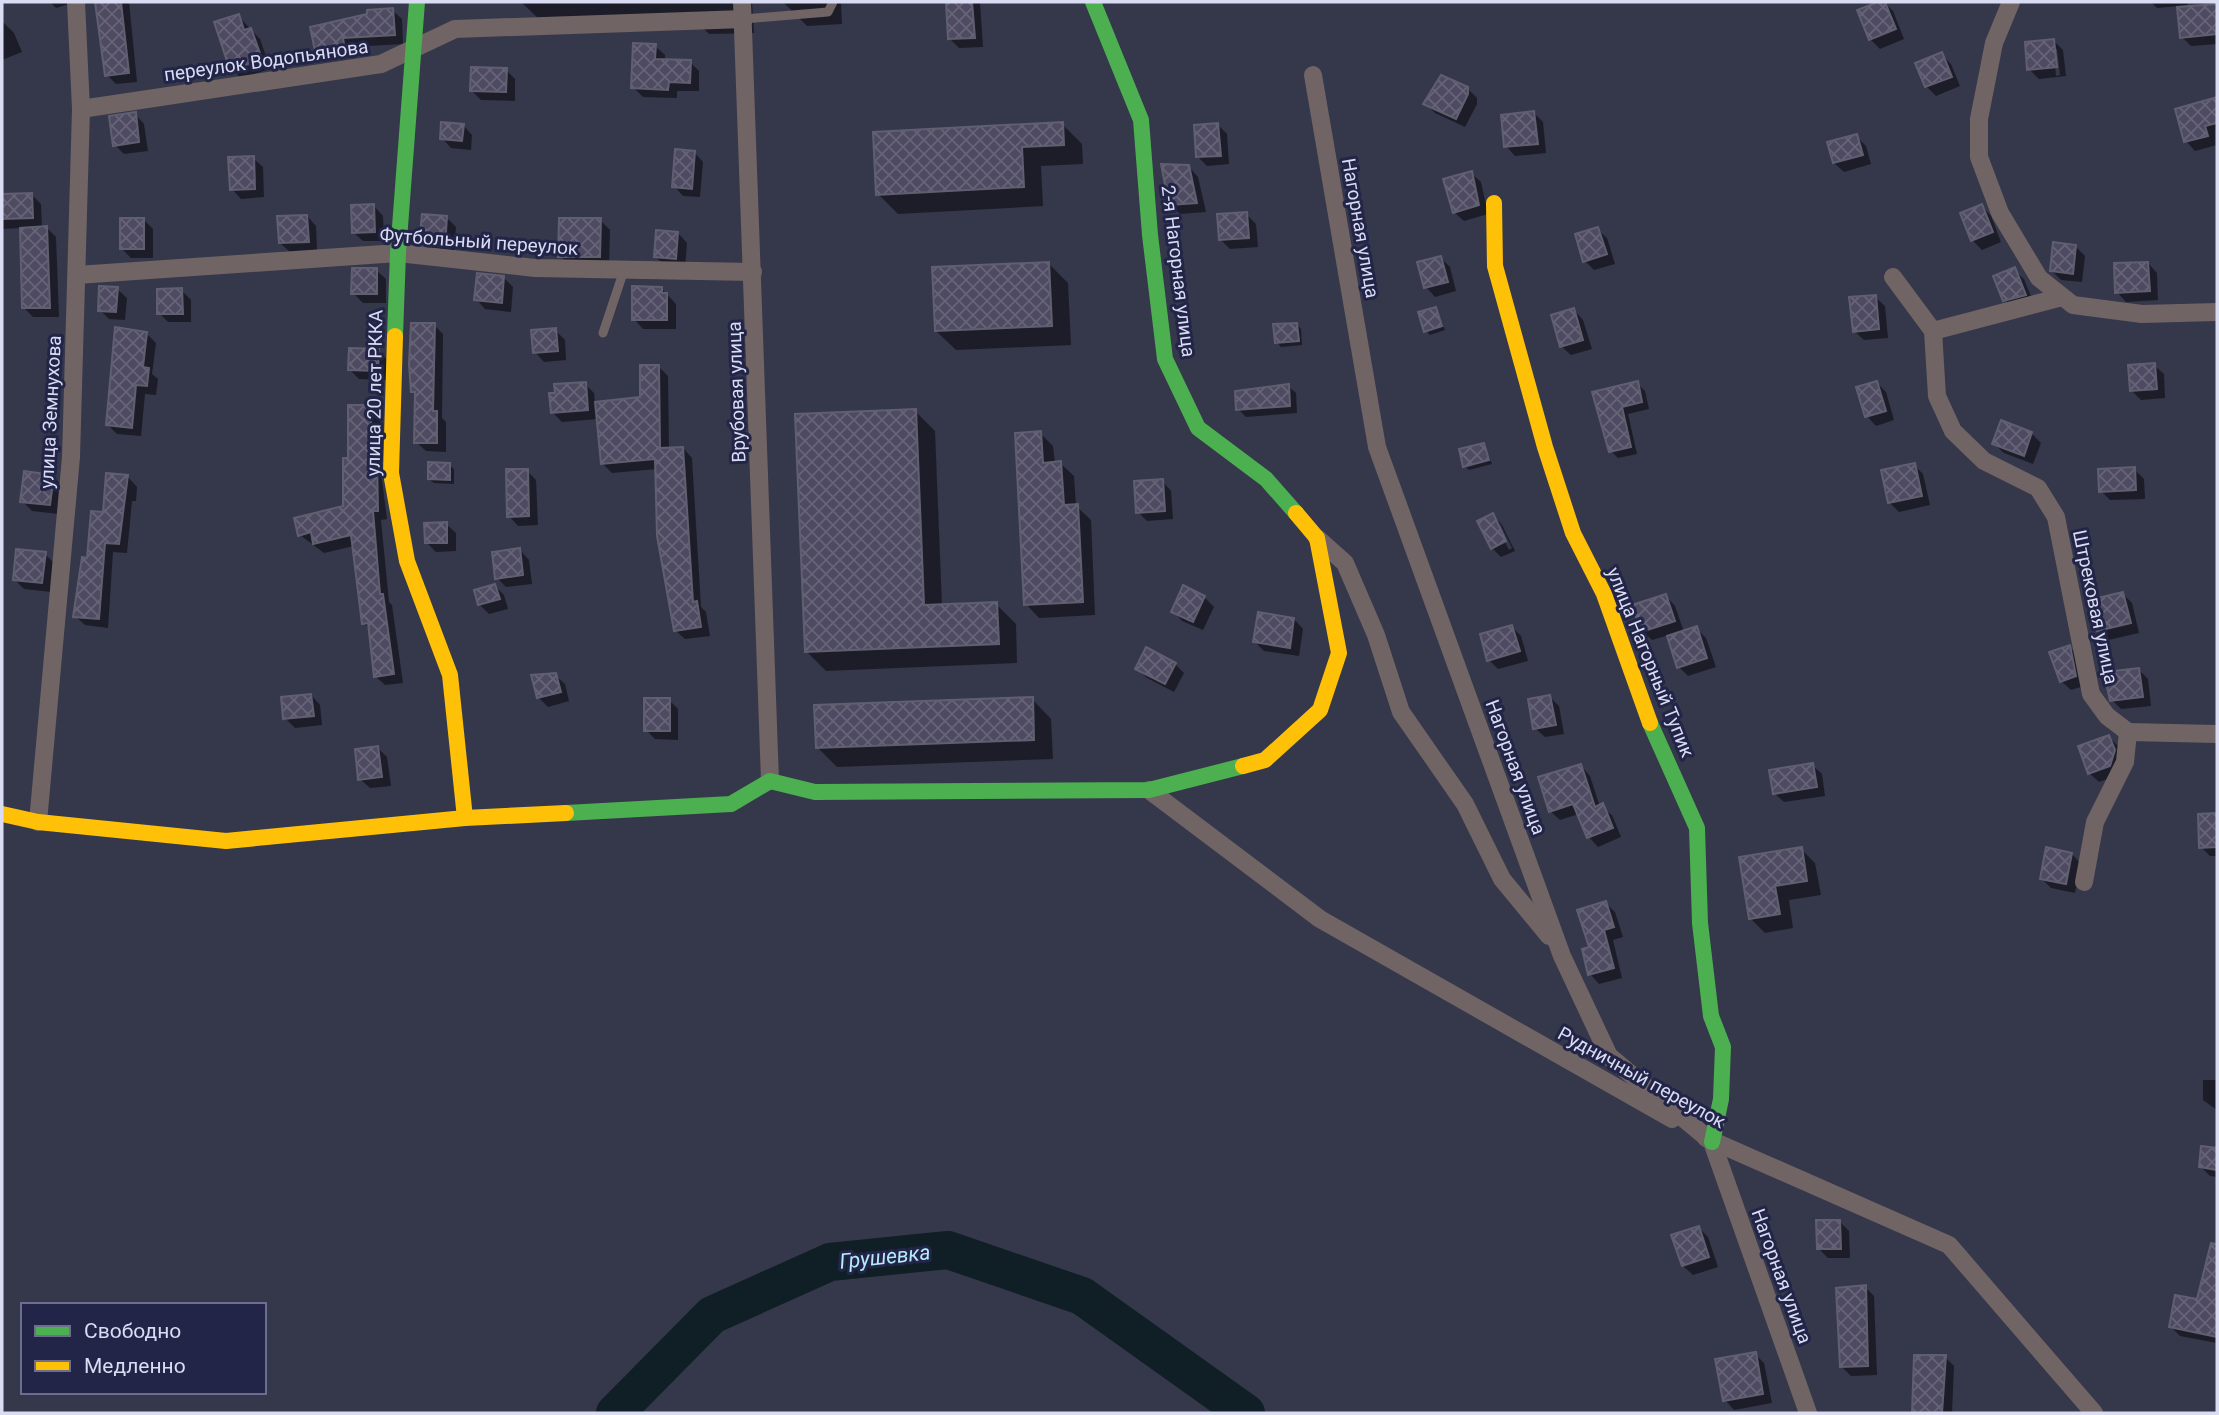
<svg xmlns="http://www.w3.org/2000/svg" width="2219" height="1415" font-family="Roboto,sans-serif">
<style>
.shadow{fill:#0007;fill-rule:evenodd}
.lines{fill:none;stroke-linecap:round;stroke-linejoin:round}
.river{stroke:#101e25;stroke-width:38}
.building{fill:url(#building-cross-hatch);stroke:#605f70;stroke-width:2}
.lane{stroke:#706464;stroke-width:9}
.street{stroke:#706464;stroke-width:18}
.fast{stroke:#4caf50;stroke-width:16}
.slow{stroke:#ffc107;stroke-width:16}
.labels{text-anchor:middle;stroke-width:6;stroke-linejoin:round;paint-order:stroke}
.street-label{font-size:19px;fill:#d9dcf3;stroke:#232548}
.water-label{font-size:21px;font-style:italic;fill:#b5ebfb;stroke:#232548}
</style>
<defs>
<pattern id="building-cross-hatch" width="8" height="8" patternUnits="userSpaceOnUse" patternTransform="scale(1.75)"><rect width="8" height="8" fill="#4e4a61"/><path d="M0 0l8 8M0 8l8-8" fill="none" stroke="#676478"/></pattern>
</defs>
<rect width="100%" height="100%" fill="#35374b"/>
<g class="shadow">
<path d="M50,2H76L56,8Z"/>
<path d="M98,2H129L137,82L116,84L107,75Z"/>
<path d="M521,2H752L754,33L709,34L690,15L539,19Z"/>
<path d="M783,2H841L842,24L807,26Z"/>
<path d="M947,2H980L983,47L959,48L950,39Z"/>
<path d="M1884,2L1893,11L1904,39L1880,49L1870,39L1859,11Z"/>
<path d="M2151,2H2187L2188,8L2217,5V44L2191,46L2182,37L2179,6L2157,8Z"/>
<path d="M392,10L402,19L403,44L351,47L352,53L326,59L317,50Z"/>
<path d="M238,16L260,39L266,56L235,66V70L267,60L270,69L241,78L231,69Z"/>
<path d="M4,23L14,33L22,52L2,60V24Z"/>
<path d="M2054,41L2063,50L2066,76L2039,79L2029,69ZM2054,49H2057L2060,75L2056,76Z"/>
<path d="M655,46L665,55V61L690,62L699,71V91H677V98L643,97L633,87Z"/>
<path d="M1942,55L1951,64L1960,86L1936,96L1926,86Z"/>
<path d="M506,70L515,79V101L481,100L472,91Z"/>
<path d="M1467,88L1477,98V104L1465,127L1435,113L1425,103Z"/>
<path d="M2217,99V145L2195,151L2186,141L2177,110Z"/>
<path d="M1534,113L1543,122L1546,153L1515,156L1506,146Z"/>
<path d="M135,114L144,124L148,151L124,154L115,145Z"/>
<path d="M1062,124L1082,144L1083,164L1041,166L1043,206L898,214L878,194Z"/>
<path d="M463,125L472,135L471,150L451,148L442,138Z"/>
<path d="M1218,125L1227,134L1229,164L1207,166L1198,157Z"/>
<path d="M1856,136L1866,146L1871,164L1844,172L1834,163Z"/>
<path d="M694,152L703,162L700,197L683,196L674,186Z"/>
<path d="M253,158L263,167L264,197L241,199L232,189Z"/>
<path d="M1189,167L1198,177L1206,212L1180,214L1170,204Z"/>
<path d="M1471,173L1481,182L1488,214L1464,221L1454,212Z"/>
<path d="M31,194L41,204L42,228H47L56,237L59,317H33L23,307L21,228L2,229V196Z"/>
<path d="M374,206L383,216L384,241H363L353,232Z"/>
<path d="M1982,206L1991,216L2001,242L1982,250L1972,240Z"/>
<path d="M1246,214L1256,224L1258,247L1230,249L1221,240Z"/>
<path d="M307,216L316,226L317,251L290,252L280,243Z"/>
<path d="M447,218L456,227L454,255L431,253L421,243Z"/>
<path d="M144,220L153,229V258H131L122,249Z"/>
<path d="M600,220L610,230L609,266L570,265L560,256Z"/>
<path d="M1597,229L1607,238L1615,264L1594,270L1585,261Z"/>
<path d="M678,233L687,243L685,268L665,266L656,257Z"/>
<path d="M2076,247L2085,256L2082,282L2061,280L2052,271Z"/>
<path d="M1441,258L1450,267L1456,291L1435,297L1426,287Z"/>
<path d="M2148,263L2157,273L2158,300L2126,302L2117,292Z"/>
<path d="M1049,264L1068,283L1071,345L956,350L936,331Z"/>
<path d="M376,270L386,279V303H363L353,293Z"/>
<path d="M2014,270L2024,279L2034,304L2014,309L2005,300Z"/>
<path d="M504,278L513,287L511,312L485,309L476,299Z"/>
<path d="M661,288L676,304V329H643L634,319Z"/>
<path d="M117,289L127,298L125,320L109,319L100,310Z"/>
<path d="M181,290L191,300V322H168L159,313Z"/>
<path d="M1875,297L1885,306L1888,338L1864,340L1854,331Z"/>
<path d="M1435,309L1445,330L1430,335L1426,331Z"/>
<path d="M1574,310L1583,320L1592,349L1571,355L1561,346Z"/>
<path d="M1297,324L1301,329L1302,345L1281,347L1277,342Z"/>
<path d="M434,325L443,334L442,418L446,422V452L426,451L416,442L417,395L413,391Z"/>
<path d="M555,330L565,340L566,360L544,362L535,352Z"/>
<path d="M146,333L156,343L152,374L158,379L156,395L145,394L141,436L117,434L108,425Z"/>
<path d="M378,351L388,360L387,380L359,379L350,370Z"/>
<path d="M2154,365L2164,374L2165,398L2141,400L2131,390Z"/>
<path d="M658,366L668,376L669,449L683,448L692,458L701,607L706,612L710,636L685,639L675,630L669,588L665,584L659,536L657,469L612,473L603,464L598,419L562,422L552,412L585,384L594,393L595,403L642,398Z"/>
<path d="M1637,383L1645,391L1649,409L1628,414L1637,454L1618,458L1611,451L1595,393Z"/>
<path d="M1877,383L1886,392L1894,420L1876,426L1867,416Z"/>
<path d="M1288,386L1296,393L1297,413L1246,417L1238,409Z"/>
<path d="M370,407L380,416V464L387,519L381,520L389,602L392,605L403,683L385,685L375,676L370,629L364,623L354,546L324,553L300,535L345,508L350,460Z"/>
<path d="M915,411L935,431L942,606L996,604L1016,624L1017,663L826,671L806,651Z"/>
<path d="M1040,433L1053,446L1055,463H1060L1074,476L1076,506L1091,520L1095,615L1039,618L1026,604Z"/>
<path d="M2031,433L2041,443L2033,464L2004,453L1994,444Z"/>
<path d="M1484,445L1492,464L1469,470L1465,466Z"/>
<path d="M449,465L454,469V484L434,483L429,479Z"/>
<path d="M1914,465L1923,474L1930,505L1899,512L1889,502Z"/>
<path d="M2134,469L2144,479L2145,499L2110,500L2101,491Z"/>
<path d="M527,471L536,480L538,525L518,526L509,516Z"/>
<path d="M53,476L62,486L59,514L32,511L22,501Z"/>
<path d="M128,477L137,487L136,501H132L127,553L113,552L108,628L85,625L75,616L88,560L104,514Z"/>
<path d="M1162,481L1171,491L1173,519L1147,521L1138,512Z"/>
<path d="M1493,515L1502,525L1515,551L1501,557L1492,548ZM1496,524H1500L1512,548L1509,550Z"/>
<path d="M446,524L456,533V551L436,552L427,543Z"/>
<path d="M520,550L529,560L532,584L506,587L497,578Z"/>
<path d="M45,554L54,563L51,592L24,589L14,579Z"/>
<path d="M495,586L504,595L508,609L489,614L480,605Z"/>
<path d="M1184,588L1204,597L1214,607L1203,630L1182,621L1173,611Z"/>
<path d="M2123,594L2132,603L2139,633L2108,640L2098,630Z"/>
<path d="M1666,596L1675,606L1684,632L1696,628L1706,638L1716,667L1688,676L1679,667L1669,635L1652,640L1642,631Z"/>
<path d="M1294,619L1303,629L1299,656L1264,651L1255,642Z"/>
<path d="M1512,627L1521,636L1528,661L1498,669L1489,660Z"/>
<path d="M2069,647L2079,656L2084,686L2071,690L2061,681Z"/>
<path d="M1175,664L1184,673L1174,692L1147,678L1137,669Z"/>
<path d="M2139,670L2148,679L2151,706L2121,709L2112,700Z"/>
<path d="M555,675L565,684L569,701L548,707L539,698Z"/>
<path d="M311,695L320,705L322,725L295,728L285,718Z"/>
<path d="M1550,697L1559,706L1564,734L1545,737L1535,728Z"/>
<path d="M1032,699L1051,719L1053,759L837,767L818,748Z"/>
<path d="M669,700L678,709V740L655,739L646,730Z"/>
<path d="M2109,737L2118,746L2119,775L2099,782L2089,773Z"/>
<path d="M378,748L387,757L391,786L370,788L360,779Z"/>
<path d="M1812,765L1822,774L1825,796L1784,802L1774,793Z"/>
<path d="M1581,766L1590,776L1600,807L1612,815L1621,837L1598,847L1589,837L1579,814L1560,820L1550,811Z"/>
<path d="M2217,815V856H2210L2201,847L2199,816Z"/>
<path d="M1801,849L1815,863L1821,895L1789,900L1793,928L1765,933L1750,918Z"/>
<path d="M2072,854L2081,864L2075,893L2051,888L2042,879Z"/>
<path d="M1605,903L1615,912L1623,937L1613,940L1622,978L1599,984L1590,974Z"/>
<path d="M2203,1080H2217V1110L2203,1100Z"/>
<path d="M2203,1148L2217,1149V1177L2210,1176L2200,1166Z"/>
<path d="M1839,1221L1849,1231L1850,1258H1828L1818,1248Z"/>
<path d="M1699,1228L1708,1237L1718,1267L1693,1275L1683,1266Z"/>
<path d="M2210,1254L2217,1256V1343L2180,1336L2171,1327L2198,1301Z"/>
<path d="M1865,1287L1874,1296L1877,1375L1851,1376L1841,1366Z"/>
<path d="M1755,1354L1764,1363L1772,1403L1734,1410L1725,1400Z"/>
<path d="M1915,1356L1945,1357L1954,1366L1952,1413H1914Z"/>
</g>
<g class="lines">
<path class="river" d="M615,1413L712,1315L830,1262L948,1250L1082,1296L1246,1413"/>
</g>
<g class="building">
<path d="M95,2H121L129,73L105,76Z"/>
<path d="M946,2H972L975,38L948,39Z"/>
<path d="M1878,2H1885L1896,29L1869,40L1857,10Z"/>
<path d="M2217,4V34L2180,38L2177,7Z"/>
<path d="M393,8L395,35L343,38L344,44L315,51L310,27L367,14V10Z"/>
<path d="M239,14L244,30L251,28L262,59L230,70L214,22Z"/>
<path d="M2054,39L2057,67L2027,70L2025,42Z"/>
<path d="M633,43L656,44L655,59L691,60L690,83L669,82L668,90L631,88Z"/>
<path d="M1942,52L1952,77L1925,87L1915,63Z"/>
<path d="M471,67L507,68L506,92L470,91Z"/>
<path d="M1441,75L1468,87V94L1456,119L1423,104Z"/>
<path d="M2217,97V123L2205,126L2208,136L2184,142L2175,109Z"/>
<path d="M1534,111L1538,144L1504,147L1501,115Z"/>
<path d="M136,112L139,142L113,146L109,116Z"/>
<path d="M441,122L464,124L462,141L440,139Z"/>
<path d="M1063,122L1064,145L1022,147L1024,187L876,195L873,132Z"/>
<path d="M1218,123L1221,156L1196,157L1194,125Z"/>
<path d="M1857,134L1863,155L1833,163L1827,142Z"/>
<path d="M675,149L695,151L692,189L672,187Z"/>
<path d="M254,156L255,189L230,190L228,157Z"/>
<path d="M1161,164L1189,165L1197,203L1169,205Z"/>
<path d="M1472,171L1479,205L1453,213L1443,179Z"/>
<path d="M32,193L33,218L2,219V194Z"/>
<path d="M374,204L375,232L352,233L351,205Z"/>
<path d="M1982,204L1993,232L1971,241L1960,213Z"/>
<path d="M1247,212L1249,238L1219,240L1217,214Z"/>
<path d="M422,214L447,216L445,247L419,244Z"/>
<path d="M307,215L309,242L279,243L277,216Z"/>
<rect x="120" y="218" width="24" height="31"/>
<path d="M559,218H601L600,257H558Z"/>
<path d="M47,226L50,308H22L20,228Z"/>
<path d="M1598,227L1607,254L1583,262L1575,234Z"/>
<path d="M656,230L678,232L676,259L654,257Z"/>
<path d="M2053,242L2076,245L2073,274L2050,271Z"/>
<path d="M1441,256L1448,282L1424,288L1417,262Z"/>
<path d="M1049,262L1052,326L935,331L932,267Z"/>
<path d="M2148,262L2150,291L2115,293L2114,263Z"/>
<path d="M2015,267L2026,295L2003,301L1993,276Z"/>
<path d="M352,268H377V294H351Z"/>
<path d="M477,273L504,276L502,303L474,300Z"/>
<path d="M99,286L118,287L116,312L98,311Z"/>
<path d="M632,286L662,287V293H667V320H632Z"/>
<path d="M182,288L183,314H157V289Z"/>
<path d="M1876,295L1879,329L1853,332L1849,297Z"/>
<path d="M1436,307L1442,326L1424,332L1418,312Z"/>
<path d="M1574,308L1583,340L1560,347L1551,315Z"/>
<path d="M411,323H435L433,411H437V443H414L415,392H411L409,364Z"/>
<path d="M1297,323L1299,341L1275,343L1273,324Z"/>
<path d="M115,327L147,332L143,367L149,368L147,386L136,385L132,428L106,425Z"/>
<path d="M556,328L558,351L533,353L531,330Z"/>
<path d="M349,348L379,349L378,371L348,370Z"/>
<path d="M2155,363L2157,389L2130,391L2128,365Z"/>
<path d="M640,365H659L660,448L683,447L693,602L697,601L701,627L674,631L657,536L655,459L601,464L595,402L640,397Z"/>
<path d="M1638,381L1642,402L1622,407L1631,447L1609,452L1592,392Z"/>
<path d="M1877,381L1886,411L1865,417L1856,387Z"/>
<path d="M586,382L588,410L551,413L549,393H555L554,384Z"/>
<path d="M1289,384L1290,406L1236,410L1235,391Z"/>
<path d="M348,405H371V458H377L378,511H373L380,594H383L394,674L374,677L368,623L362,624L351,535L313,544L311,532L298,536L294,518L343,506V458H348Z"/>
<path d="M916,409L924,605L997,602L999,644L805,652L795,414Z"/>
<path d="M2001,420L2032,432L2024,456L1992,444Z"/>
<path d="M1041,431L1043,463L1061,461L1064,505L1078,504L1083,602L1024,605L1015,433Z"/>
<path d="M1484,443L1489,460L1463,467L1459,449Z"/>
<path d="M428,462L450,463V480L428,479Z"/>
<path d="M1915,463L1922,496L1888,503L1881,470Z"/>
<path d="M2135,467L2136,490L2099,492L2098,469Z"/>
<path d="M506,469H528L529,516L507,517Z"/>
<path d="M24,471L54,475L50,505L20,502Z"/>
<path d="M106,473L128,475L119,544L105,543L99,619L73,617L82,557L87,558L91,511L103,512Z"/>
<path d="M1163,479L1165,511L1136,513L1134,481Z"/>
<path d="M1493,513L1506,541L1491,549L1477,521Z"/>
<path d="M447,522V543H425L424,523Z"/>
<path d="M520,548L523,575L495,579L492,552Z"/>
<path d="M16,549L46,552L42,583L13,580Z"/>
<path d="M495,584L500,599L478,605L474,590Z"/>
<path d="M1183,585L1205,596L1193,622L1171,612Z"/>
<path d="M2123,592L2131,623L2097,631L2089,600Z"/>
<path d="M1666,594L1675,621L1641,632L1632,605Z"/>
<path d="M1258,612L1294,618L1290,648L1253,642Z"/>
<path d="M1512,625L1520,651L1487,661L1480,634Z"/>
<path d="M1697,626L1707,658L1677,668L1667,636Z"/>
<path d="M2070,645L2076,676L2060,682L2049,652Z"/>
<path d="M1146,647L1176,663L1165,684L1135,669Z"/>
<path d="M2139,668L2143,697L2110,701L2104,672Z"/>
<path d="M556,673L561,692L537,698L531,675Z"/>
<path d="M311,694L314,716L283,719L281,697Z"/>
<path d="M1550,695L1556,725L1533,729L1528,699Z"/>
<path d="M1033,697L1034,740L816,748L814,705Z"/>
<rect x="644" y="698" width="26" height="33"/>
<path d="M2109,735L2115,750L2110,766L2088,774L2078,746Z"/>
<path d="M378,746L382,777L358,780L355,749Z"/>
<path d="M1813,763L1817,787L1773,794L1769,770Z"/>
<path d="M1581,764L1595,807L1603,803L1613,828L1587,838L1573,804L1549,812L1538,777Z"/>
<path d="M2217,813V847L2199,848L2198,814Z"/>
<path d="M1802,847L1807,881L1775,886L1780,914L1749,919L1739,857Z"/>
<path d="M2046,847L2072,853L2066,884L2040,879Z"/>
<path d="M1606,901L1614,927L1604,930L1614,968L1588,975L1582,949L1589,947L1577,910Z"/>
<path d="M2201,1146L2217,1148V1170L2199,1167Z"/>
<path d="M1816,1220H1840L1841,1249H1817Z"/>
<path d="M1699,1226L1709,1257L1682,1266L1671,1235Z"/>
<path d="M2211,1243L2217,1244V1337L2169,1327L2175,1295L2197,1299Z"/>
<path d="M1866,1285L1868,1366L1840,1367L1836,1288Z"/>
<path d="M1756,1352L1763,1394L1723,1401L1715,1359Z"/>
<path d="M1914,1355H1946L1942,1413H1912Z"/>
</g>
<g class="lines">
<g class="lane">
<path d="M744,19L828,12L833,2"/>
<path d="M603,333L624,270"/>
</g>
<g class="street">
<path d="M742,2L770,781"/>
<path d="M2011,2L1994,43L1979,119V157L2000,213L2039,278L2073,305L2142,314L2217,312"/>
<path d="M1313,75L1377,447L1562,956L1609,1056L1712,1142L1808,1413"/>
<path d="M81,109L381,64L455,29L744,19"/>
<path d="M77,275L398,253L535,268L753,272"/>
<path d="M1893,277L1933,331L1937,396L1953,431L1984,461L2038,488L2056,517L2091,694L2107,716L2128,732L2125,762L2095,822L2084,882"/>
<path d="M1933,331L2062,297"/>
<path d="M1317,538L1345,563L1376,635L1401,712L1465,804L1502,879L1549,936"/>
<path d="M2128,732L2217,734"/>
<path d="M1149,790L1320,919L1672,1119"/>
<path d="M38,822L71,457L81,109L76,2"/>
<path d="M1706,1138L1949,1245L2094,1413"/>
</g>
<g class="fast">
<path d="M1093,2L1141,120L1150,235L1165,359L1198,428L1266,479L1296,513"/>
<path d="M395,336L398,253L417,2"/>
<path d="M1650,723L1697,828L1700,923L1711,1016L1723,1047L1721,1099L1712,1142"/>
<path d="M566,813L731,804L770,781L815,792L1149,790L1243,766"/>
</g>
<g class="slow">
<path d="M1494,203L1495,266L1545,447L1573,533L1604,594L1650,723"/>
<path d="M395,336L391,473L407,561L450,675L465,818"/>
<path d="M1243,766L1265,760L1320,710L1339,653L1317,538L1296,513"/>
<path d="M2,814L38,822L226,841L465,818L566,813"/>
</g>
</g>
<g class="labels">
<g class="street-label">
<text transform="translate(266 60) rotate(-8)" y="7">переулок Водопьянова</text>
<text transform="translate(1361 228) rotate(80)" y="7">Нагорная улица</text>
<text transform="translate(479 241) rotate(4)" y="7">Футбольный переулок</text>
<text transform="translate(1179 271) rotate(83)" y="7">2-я Нагорная улица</text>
<text transform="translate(736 392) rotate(-92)" y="7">Врубовая улица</text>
<text transform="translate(374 393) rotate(-89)" y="7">улица 20 лет РККА</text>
<text transform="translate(50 412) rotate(-87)" y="7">улица Земнухова</text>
<text transform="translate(2096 607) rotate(78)" y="7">Штрековая улица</text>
<text transform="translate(1651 662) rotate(68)" y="7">улица Нагорный Тупик</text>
<text transform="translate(1516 767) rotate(70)" y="7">Нагорная улица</text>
<text transform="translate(1642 1077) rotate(29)" y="7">Рудничный переулок</text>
<text transform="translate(1782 1276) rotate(70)" y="7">Нагорная улица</text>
</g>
<g class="water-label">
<text transform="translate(885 1257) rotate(-6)" y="7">Грушевка</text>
</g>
</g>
<rect width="2219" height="1415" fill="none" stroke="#d9dcf3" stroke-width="7"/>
<rect x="21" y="1303" width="245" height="91" fill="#232548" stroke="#6c6e8c" stroke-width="2"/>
<rect x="35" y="1326" width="35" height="10" fill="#4caf50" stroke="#6c6e8c" stroke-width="2"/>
<text x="84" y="1338" font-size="21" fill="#d9dcf3">Свободно</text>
<rect x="35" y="1361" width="35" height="10" fill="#ffc107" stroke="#6c6e8c" stroke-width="2"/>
<text x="84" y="1373" font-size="21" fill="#d9dcf3">Медленно</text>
</svg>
